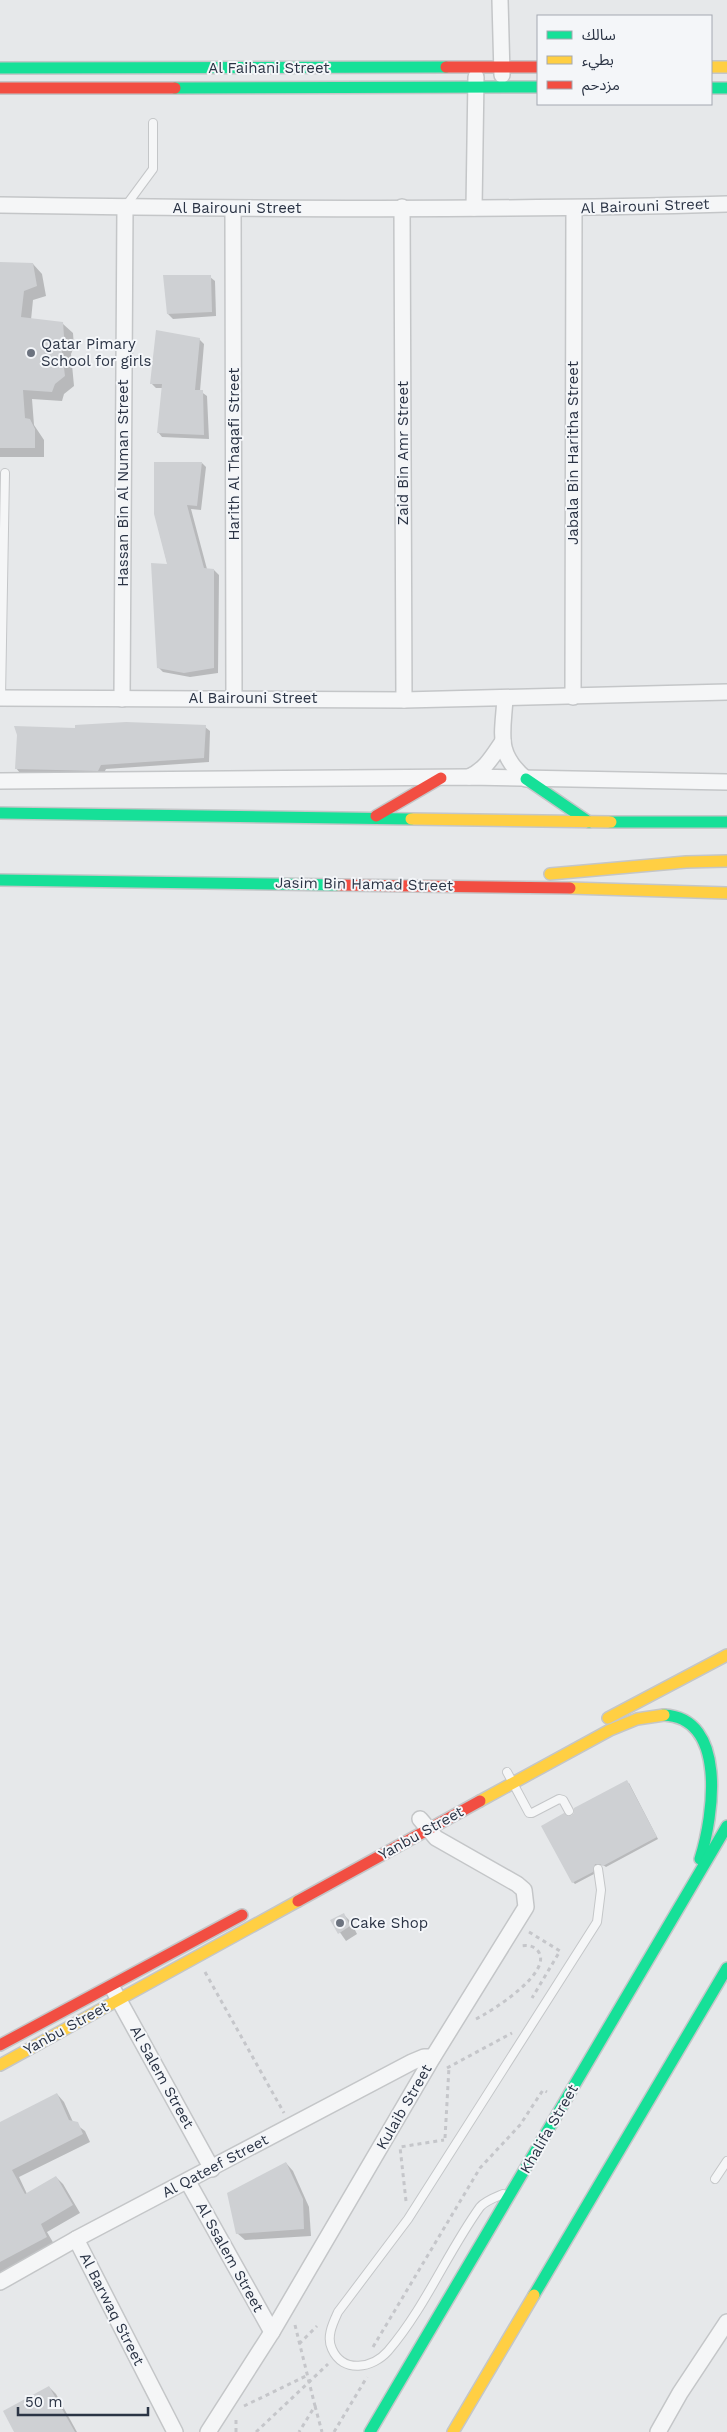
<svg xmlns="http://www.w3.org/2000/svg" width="727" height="2432" font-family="'Work Sans','Noto Sans Arabic',sans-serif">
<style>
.shadow{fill:#0003}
.building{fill:#ced0d3}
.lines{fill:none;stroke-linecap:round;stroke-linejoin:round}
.lane-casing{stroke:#c4c6c8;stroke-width:10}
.street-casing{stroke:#c4c6c8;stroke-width:18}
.fast-casing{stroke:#c4c6c8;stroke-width:14}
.slow-casing{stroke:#c4c6c8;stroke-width:14}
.jam-casing{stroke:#c4c6c8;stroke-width:14}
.path{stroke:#c5c6ca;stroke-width:3;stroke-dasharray:4 4;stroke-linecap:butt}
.lane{stroke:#f5f6f7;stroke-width:8}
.street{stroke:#f5f6f7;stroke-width:15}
.fast{stroke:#16e098;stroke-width:11}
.slow{stroke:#ffcf43;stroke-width:11}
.jam{stroke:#f24e42;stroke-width:11}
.poi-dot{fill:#6c737f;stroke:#f4f6f9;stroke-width:2}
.labels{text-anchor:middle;stroke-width:4;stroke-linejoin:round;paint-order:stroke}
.street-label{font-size:15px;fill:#2b3445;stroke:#f4f6f9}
.poi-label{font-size:15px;fill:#2b3445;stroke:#f4f6f9;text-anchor:start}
</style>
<rect width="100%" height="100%" fill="#e6e8ea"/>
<g class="shadow">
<path d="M0,263L33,264L42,274L46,296L33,300L31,320L63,324L73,333L74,347L71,354L74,386L64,394L62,401L32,399L34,425L44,440V457H0Z"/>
<path d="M210,277L215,281L216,316L173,319L168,314Z"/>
<path d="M199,339L204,344L200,391L207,396L209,439L162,437L158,432L163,388H156L151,383Z"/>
<path d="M202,463L206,467L201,510L191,509L207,569L214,570L219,575L218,673L190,677L163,672L158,667L168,566L155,514Z"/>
<path d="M205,727L210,731L209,762L106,769L103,775L20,773L16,768L76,729Z"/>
<path d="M629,1783L658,1839L606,1867L603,1865L597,1866L594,1874L575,1884L573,1882L572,1818Z"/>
<path d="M344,1915L351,1922L357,1934L346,1941L332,1921Z"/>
<path d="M57,2094L64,2102L73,2122L85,2131L90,2142L19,2177L27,2194L56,2177L63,2184L80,2213L47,2232L54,2244L0,2273V2123Z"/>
<path d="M286,2163L293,2171L309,2207L311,2236L245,2240L237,2233Z"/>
<path d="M49,2387L56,2394L77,2432H16Z"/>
</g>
<g class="building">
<path d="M0,262L33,263L37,286L24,291L21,317L63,322L64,336L61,344L65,376L55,384L52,392L23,390L25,418L30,419L35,429V448H0Z"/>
<path d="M163,275H211L212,312L167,314Z"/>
<path d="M156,330L200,338L195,390H203L204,435L157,433L162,384H150Z"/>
<path d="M154,462H202L197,506L187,505L204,568L214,569V668L184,673L157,668L151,563L167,564L154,514Z"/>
<path d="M126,722L206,725L204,758L101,765L98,771L15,769L17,735L14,726L75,728V725Z"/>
<path d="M627,1780L657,1837L603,1866L600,1864H595L593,1872L572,1883L541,1826L564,1813L571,1816L574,1813V1808Z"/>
<path d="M344,1913L350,1926L338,1934L330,1920Z"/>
<path d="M57,2093L69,2120L78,2122L83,2134L12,2170L25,2194L56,2176L73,2205L41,2224L47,2237L0,2262V2122Z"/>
<path d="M286,2162L303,2199L304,2229L236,2234L227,2193Z"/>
<path d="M49,2386L75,2432H14L3,2411Z"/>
</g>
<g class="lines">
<g class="lane-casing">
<g id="lane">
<path d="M125,207L153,169V123"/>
<path d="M1,698L5,473"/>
<path d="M507,1772L529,1813H532L559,1799L563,1800L569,1811"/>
<path d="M715,2179L727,2161"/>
<path d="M503,2194C496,2197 485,2201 480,2207C447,2253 425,2308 388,2351C373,2368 343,2374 332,2349C326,2337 333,2323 338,2312L408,2219L597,1922L601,1890L598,1869"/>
</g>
</g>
<g class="street-casing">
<g id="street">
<path d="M500,0L502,75"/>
<path d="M0,205C242,209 485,211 727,204"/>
<path d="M402,207L404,700"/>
<path d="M474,208L476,77"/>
<path d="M233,210L234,698"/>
<path d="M573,697L574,209"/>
<path d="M0,698L404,700L727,692"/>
<path d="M505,698C503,734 495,753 526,779"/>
<path d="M122,699L125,207"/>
<path d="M469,777C486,769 492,757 503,741"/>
<path d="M0,781L468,777L727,782"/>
<path d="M114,1991L212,2169"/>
<path d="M188,2182L272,2332"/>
<path d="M76,2239L175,2432"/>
<path d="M0,2282L76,2239L412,2062L424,2057H433"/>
<path d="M208,2432L272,2332L433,2057L526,1907L524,1890L517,1884L436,1838L420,1819"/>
<path d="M658,2432L680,2393L727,2322"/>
</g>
</g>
<g class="fast-casing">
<g id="fast">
<path d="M0,68L446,67"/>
<path d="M175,88L538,87"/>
<path d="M711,88H727"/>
<path d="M526,779L589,822"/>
<path d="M0,813L411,819"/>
<path d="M611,822H727"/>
<path d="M0,880L338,885"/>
<path d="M664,1715C727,1718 714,1814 700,1859"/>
<path d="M534,2295L727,1968"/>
<path d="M370,2432L727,1826"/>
</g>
</g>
<g class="slow-casing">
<g id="slow">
<path d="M711,67H727"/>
<path d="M411,819L611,822"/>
<path d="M550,874L686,862L727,861"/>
<path d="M570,888L727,893"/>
<path d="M608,1718L727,1655"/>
<path d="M480,1801L610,1730L637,1719L664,1715"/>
<path d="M0,2065L298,1901"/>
<path d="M453,2432L534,2295"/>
</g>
</g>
<g class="jam-casing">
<g id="jam">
<path d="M446,67H538"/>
<path d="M0,88H175"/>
<path d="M376,816L441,778"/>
<path d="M338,885L570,888"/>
<path d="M298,1901L480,1801"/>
<path d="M0,2045L242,1915"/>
</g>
</g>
<g class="path">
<path d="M529,1932L560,1951L532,1998"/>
<path d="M205,1972L284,2113"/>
<path d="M476,2019C492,2011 554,1972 538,1951C533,1945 526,1945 520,1946"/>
<path d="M447,2068L512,2033"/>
<path d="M445,2138L449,2067"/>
<path d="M406,2201L400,2147L444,2140"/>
<path d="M295,2325L315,2406L299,2432"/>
<path d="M299,2344L317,2326"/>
<path d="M373,2347L480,2168L520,2125L543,2090L547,2092"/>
<path d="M244,2406L308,2375"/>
<path d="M315,2406L322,2432"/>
<path d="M236,2432V2418"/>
<path d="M256,2432L328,2364"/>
<path d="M334,2432L367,2377"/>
</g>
<use href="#lane" class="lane"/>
<use href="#street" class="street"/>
<use href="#fast" class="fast"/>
<use href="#slow" class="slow"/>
<use href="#jam" class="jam"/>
</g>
<g class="poi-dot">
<circle cx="31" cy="353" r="5"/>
<circle cx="340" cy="1923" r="5"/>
</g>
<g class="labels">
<g class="street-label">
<text x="269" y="73">Al Faihani Street</text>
<text transform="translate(645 206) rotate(-2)" y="5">Al Bairouni Street</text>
<text x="237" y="213">Al Bairouni Street</text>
<text transform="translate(403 453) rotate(-90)" y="5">Zaid Bin Amr Street</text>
<text transform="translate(573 453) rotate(-90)" y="5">Jabala Bin Haritha Street</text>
<text transform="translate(234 454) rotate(-90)" y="5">Harith Al Thaqafi Street</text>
<text transform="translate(123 483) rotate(-90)" y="5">Hassan Bin Al Numan Street</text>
<text x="253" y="703">Al Bairouni Street</text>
<text transform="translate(364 884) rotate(1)" y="5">Jasim Bin Hamad Street</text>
<text transform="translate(421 1833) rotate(-29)" y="5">Yanbu Street</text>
<text transform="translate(66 2028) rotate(-29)" y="5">Yanbu Street</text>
<text transform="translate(162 2077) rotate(61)" y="5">Al Salem Street</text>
<text transform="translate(404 2107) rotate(-60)" y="5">Kulaib Street</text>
<text transform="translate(549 2129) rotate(-60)" y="5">Khalifa Street</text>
<text transform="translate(215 2166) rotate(-28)" y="5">Al Qateef Street</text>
<text transform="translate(230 2257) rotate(61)" y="5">Al Ssalem Street</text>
<text transform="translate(112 2309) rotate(63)" y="5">Al Barwaq Street</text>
</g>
<g class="poi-label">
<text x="41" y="349">Qatar Pimary<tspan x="41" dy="17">School for girls</tspan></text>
<text x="350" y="1928">Cake Shop</text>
</g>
</g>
<rect x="537" y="15" width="175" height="90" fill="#f4f6f9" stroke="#a4a8b1"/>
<rect x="547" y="31" width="25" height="8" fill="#16e098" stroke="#a4a8b1"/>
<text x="582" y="40" font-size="15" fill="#2b3445">سالك</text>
<rect x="547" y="56" width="25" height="8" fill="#ffcf43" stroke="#a4a8b1"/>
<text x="582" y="65" font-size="15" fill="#2b3445">بطيء</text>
<rect x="547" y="81" width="25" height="8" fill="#f24e42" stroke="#a4a8b1"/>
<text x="582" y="90" font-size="15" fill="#2b3445">مزدحم</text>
<path d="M18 2407v8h130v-8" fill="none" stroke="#2b3445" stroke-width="2.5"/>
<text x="25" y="2407" font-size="15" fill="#2b3445" stroke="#f4f6f9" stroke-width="4" paint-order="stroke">50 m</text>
</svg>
